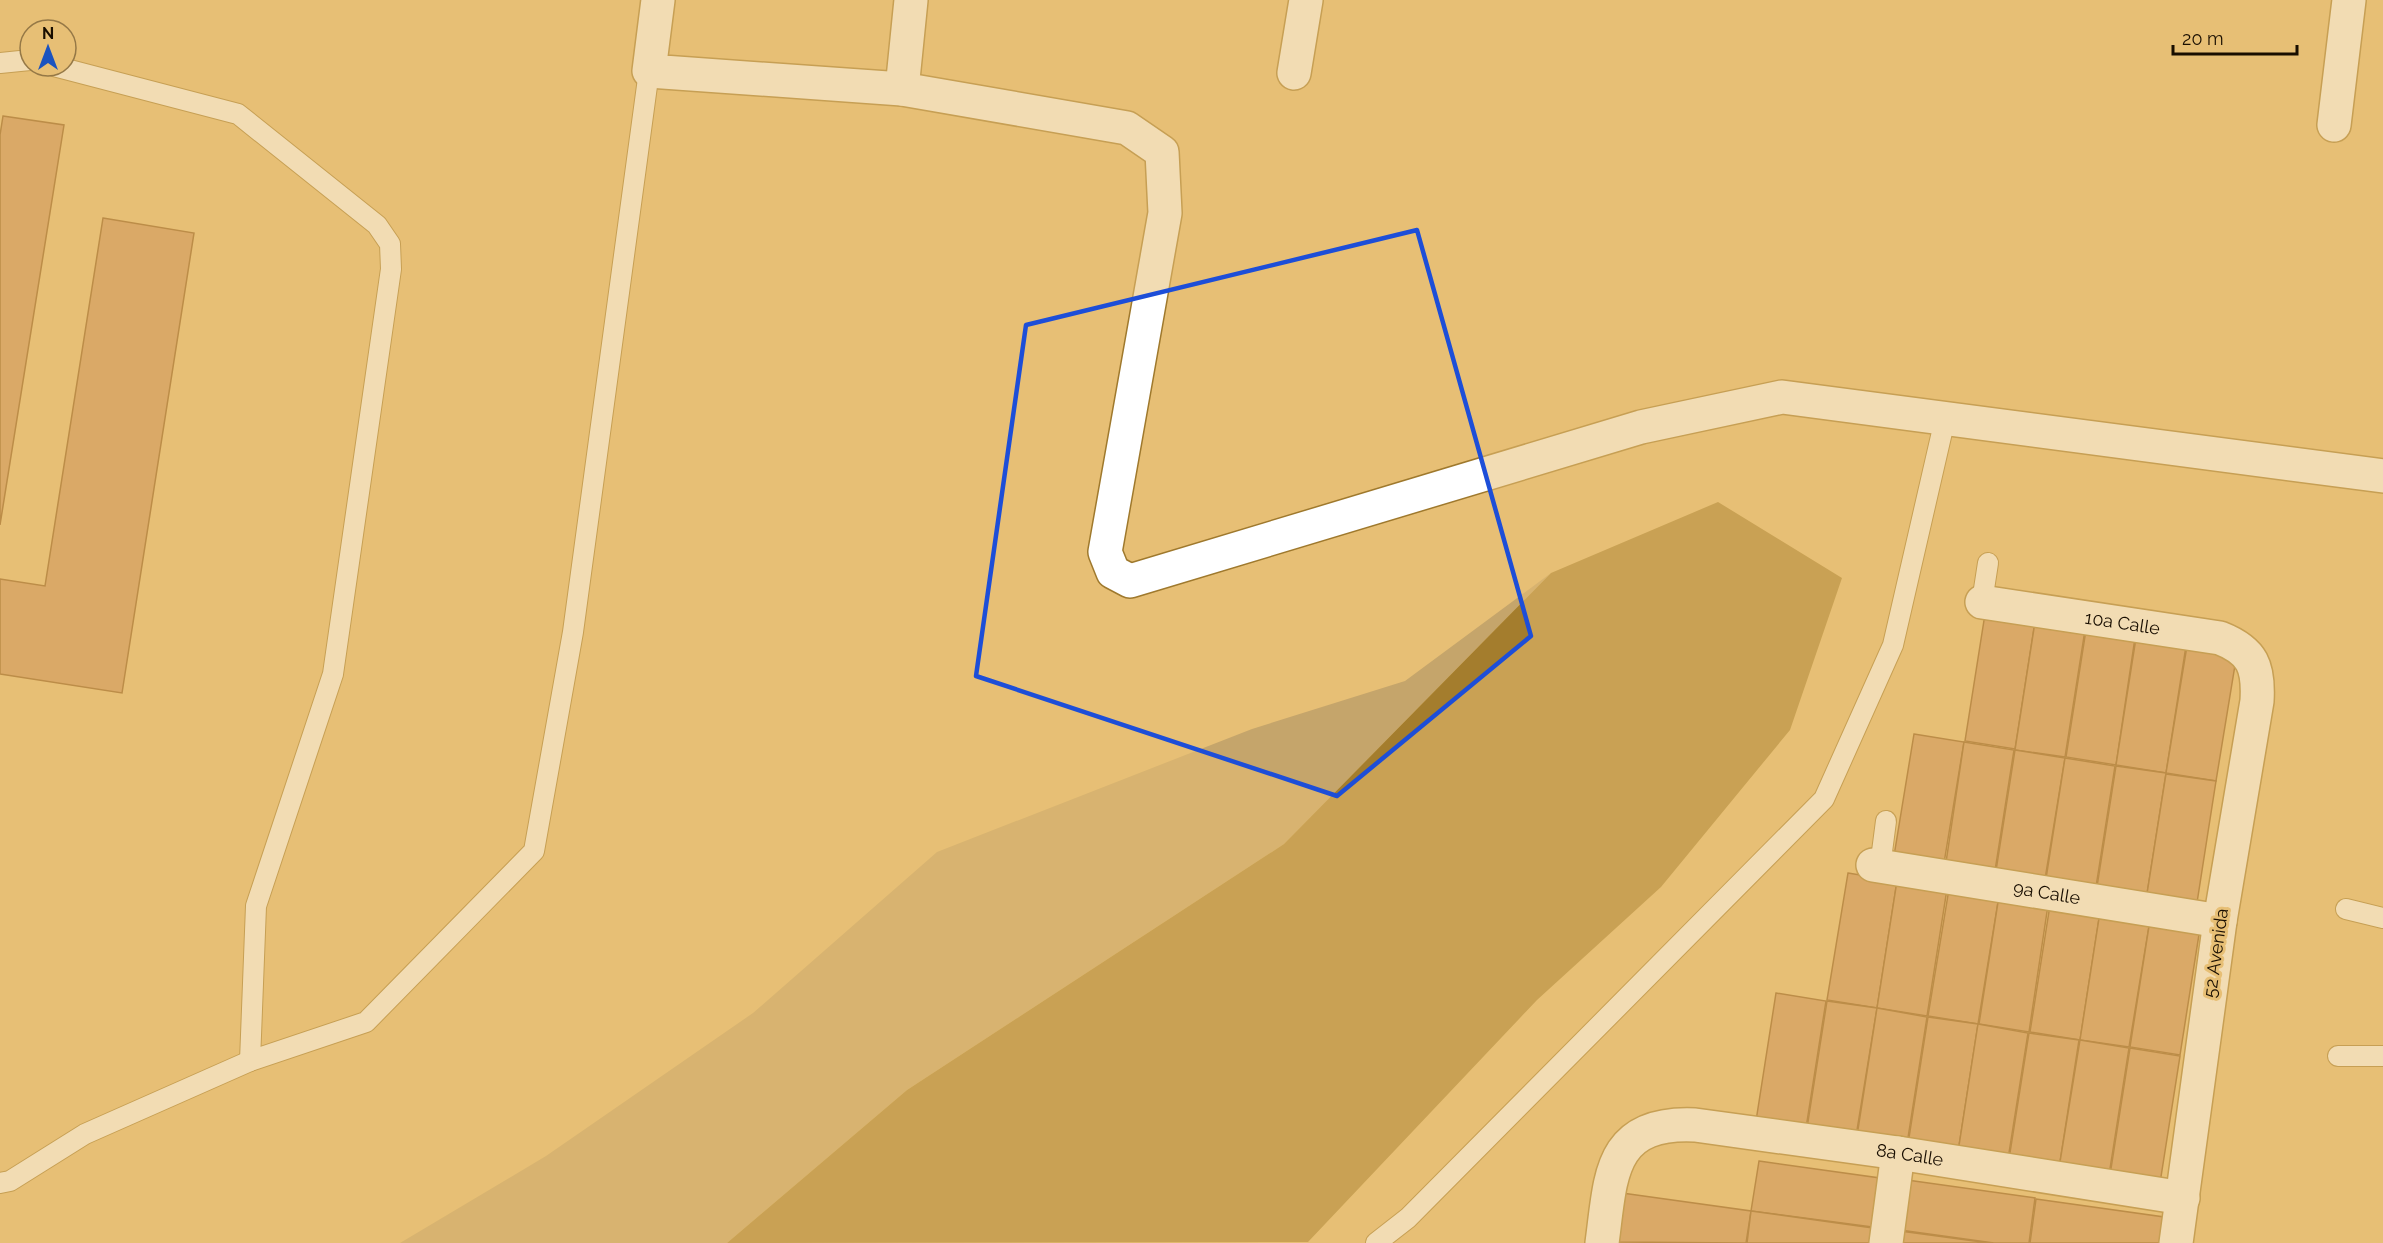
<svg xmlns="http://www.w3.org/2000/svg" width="2383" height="1243" font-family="Raleway,sans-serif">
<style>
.green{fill:#c5a56b}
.forest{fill:#a47d2d}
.building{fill:#cb8e57;stroke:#885013;stroke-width:1.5}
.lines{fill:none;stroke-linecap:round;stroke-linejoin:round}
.service-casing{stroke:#9f792d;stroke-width:22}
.minor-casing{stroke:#9f792d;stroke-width:36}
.service{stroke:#fff;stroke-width:20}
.minor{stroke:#fff;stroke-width:33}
.marked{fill:none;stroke:#1d4ed8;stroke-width:4.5;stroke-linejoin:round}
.labels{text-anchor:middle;stroke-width:6;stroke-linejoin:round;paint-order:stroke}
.street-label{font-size:18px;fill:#190e00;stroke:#e7bf75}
</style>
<rect width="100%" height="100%" fill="#e7bf75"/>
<path class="green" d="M1551,573L1284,844L907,1090L727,1243H400L546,1156L753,1013L937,852L1252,729L1405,681Z"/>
<path class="forest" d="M1718,502L1842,578L1790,730L1661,887L1537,1000L1308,1242L727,1243L907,1090L1284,844L1551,573Z"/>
<g class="building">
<path d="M3,116L64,125L0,525V135Z"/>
<path d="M103,218L194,233L122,693L0,674V579L45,586Z"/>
<path d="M1985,614L2035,622L2015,749L1965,741Z"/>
<path d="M2035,622L2085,630L2065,757L2015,750Z"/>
<path d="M2086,630L2135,638L2116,765L2066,757Z"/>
<path d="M2136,638L2186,646L2166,773L2116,765Z"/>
<path d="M2187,646L2237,653L2216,781L2166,773Z"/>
<path d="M1914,734L1964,742L1943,869L1893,862Z"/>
<path d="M1964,742L2014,750L1994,877L1945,869Z"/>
<path d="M2015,750L2065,758L2044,885L1995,877Z"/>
<path d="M2065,758L2115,766L2095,893L2045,885Z"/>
<path d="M2116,766L2166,773L2146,900L2096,893Z"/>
<path d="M2166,774L2216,781L2196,909L2146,900Z"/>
<path d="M1848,873L1897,881L1877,1008L1827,1000Z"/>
<path d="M1897,881L1947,889L1927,1016L1877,1008Z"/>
<path d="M1949,889L1999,896L1978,1024L1928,1016Z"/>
<path d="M1999,896L2048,905L2029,1032L1979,1024Z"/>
<path d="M2050,905L2100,912L2080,1040L2030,1032Z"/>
<path d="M2100,912L2150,920L2129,1047L2080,1040Z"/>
<path d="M2150,920L2200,928L2180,1055L2130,1047Z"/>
<path d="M1776,993L1826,1001L1806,1128L1756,1121Z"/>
<path d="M1827,1001L1877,1008L1856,1136L1807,1128Z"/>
<path d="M1877,1008L1927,1017L1907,1144L1857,1136Z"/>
<path d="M1928,1017L1978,1024L1958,1152L1908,1144Z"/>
<path d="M1978,1024L2028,1033L2008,1159L1958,1152Z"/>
<path d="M2029,1033L2079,1040L2059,1168L2009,1159Z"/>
<path d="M2080,1040L2129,1048L2109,1175L2059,1168Z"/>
<path d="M2130,1048L2180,1056L2160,1183L2110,1175Z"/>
<path d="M1759,1161L1887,1179L1880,1228L1751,1211Z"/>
<path d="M1907,1180L2035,1198L2029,1243H1994L1900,1230Z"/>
<path d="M1622,1193L1751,1211L1746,1243L1615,1242Z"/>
<path d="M2036,1199L2164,1217L2161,1243H2030Z"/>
<path d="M1751,1211L1880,1229L1878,1243H1747Z"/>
<path d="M1900,1231L1989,1243H1898Z"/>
</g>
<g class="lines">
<g class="service-casing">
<g id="service">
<path d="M0,63L30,60"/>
<path d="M54,66L238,114L377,225L390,244L391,269L333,674L256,906L250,1061"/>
<path d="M1982,602L1988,563"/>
<path d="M1880,867L1886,821"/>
<path d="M2346,909L2383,918"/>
<path d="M2338,1056H2383"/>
<path d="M0,1183L10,1181L85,1134L250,1061L366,1022L534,851L573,632L649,71"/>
<path d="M1376,1243L1408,1218L1824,799L1893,645L1945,419"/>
</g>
</g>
<g class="minor-casing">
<g id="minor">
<path d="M658,0L649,71L902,89L1127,128L1162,152L1165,213L1105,552L1113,572L1130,581L1641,427L1782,397L2383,476"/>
<path d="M1294,73L1306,0"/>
<path d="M902,89L911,0"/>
<path d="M2334,125L2349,0"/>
<path id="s1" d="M1982,602L2220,638C2253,651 2259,667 2257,701L2220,921L2176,1243"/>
<path id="s2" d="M1873,865L2220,921"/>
<path id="s3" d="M1602,1243C1611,1177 1608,1121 1695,1125L1898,1153L2183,1198"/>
<path d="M1886,1243L1898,1153"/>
</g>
</g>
<use href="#service" class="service"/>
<use href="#minor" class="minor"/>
</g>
<path d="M0 0H2383V1243H0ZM1417,230L1531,636L1337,796L976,676L1026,325Z" fill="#e7bf75" fill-opacity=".55" fill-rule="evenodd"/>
<path class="marked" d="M1417,230L1531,636L1337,796L976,676L1026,325Z"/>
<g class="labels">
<g class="street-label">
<text dy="6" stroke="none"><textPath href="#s1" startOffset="142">10a Calle</textPath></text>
<text dy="6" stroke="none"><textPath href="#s2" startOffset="176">9a Calle</textPath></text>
<text transform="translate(2216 953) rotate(-82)" y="6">52 Avenida</text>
<text dy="6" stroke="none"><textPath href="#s3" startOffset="392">8a Calle</textPath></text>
</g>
</g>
<g transform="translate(48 48)"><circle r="28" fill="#e7bf75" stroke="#957846" stroke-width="1.5"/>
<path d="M0-4.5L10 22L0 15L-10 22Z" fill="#1b53bf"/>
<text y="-9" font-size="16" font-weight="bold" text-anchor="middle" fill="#190e00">N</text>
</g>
<path d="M2173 45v9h124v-9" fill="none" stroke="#190e00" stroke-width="3"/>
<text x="2182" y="45" font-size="18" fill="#190e00" stroke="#e7bf75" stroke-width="4.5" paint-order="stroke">20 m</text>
</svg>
